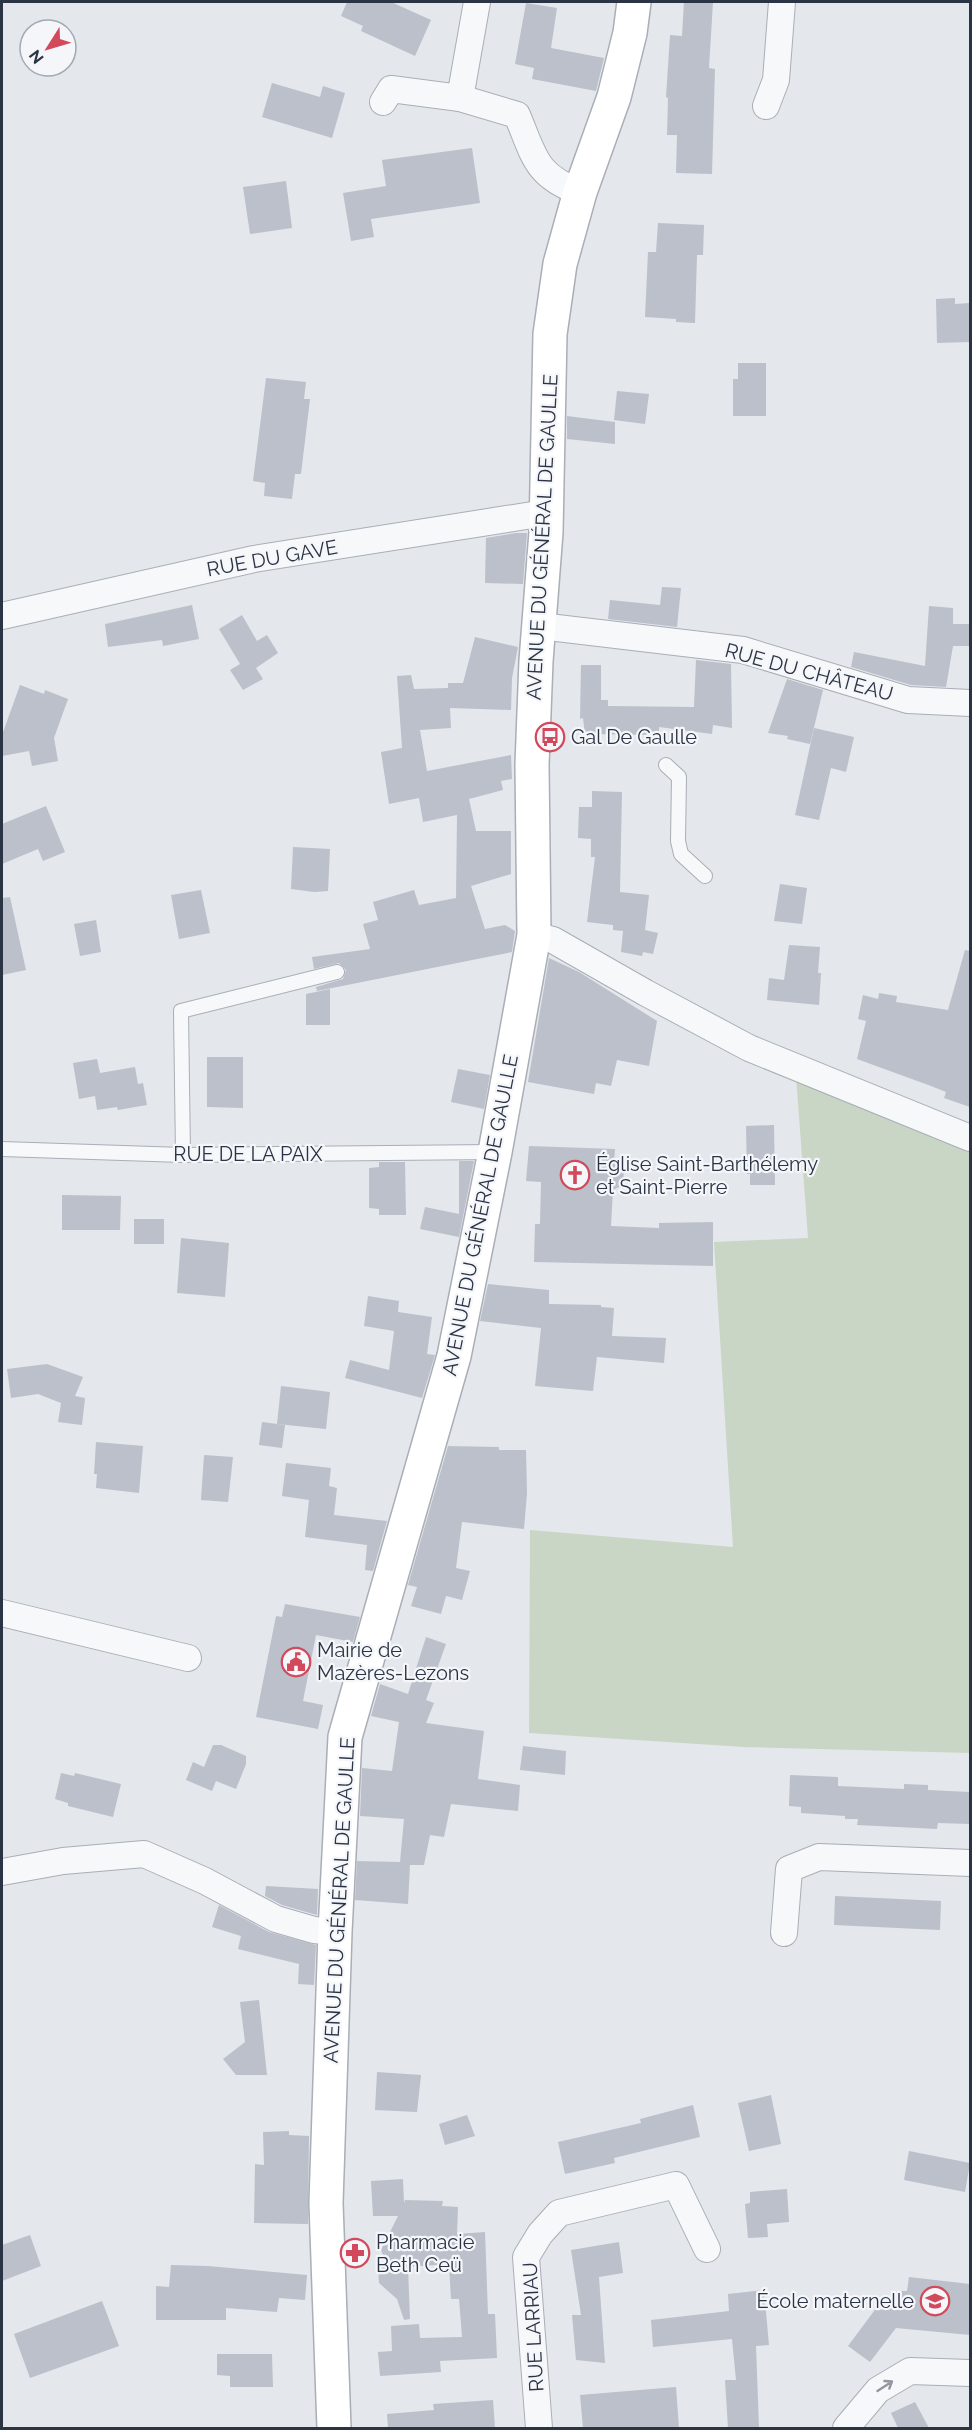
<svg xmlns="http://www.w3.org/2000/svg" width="972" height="2430" font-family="Raleway,sans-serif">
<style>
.green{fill:#c9d6c5}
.building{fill:#bbc0ca}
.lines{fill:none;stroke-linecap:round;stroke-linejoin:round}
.service-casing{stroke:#a9aeb7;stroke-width:16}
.minor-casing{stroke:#a9aeb7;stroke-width:28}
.secondary-casing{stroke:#a9aeb7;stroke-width:36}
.service{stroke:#f7f8fa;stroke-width:14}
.minor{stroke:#f7f8fa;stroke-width:26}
.secondary{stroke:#fff;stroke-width:33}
.oneway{stroke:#9196a0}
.labels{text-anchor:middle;stroke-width:4.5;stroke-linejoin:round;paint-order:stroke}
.street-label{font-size:20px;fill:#2b3445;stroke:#f4f6f9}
.poi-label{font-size:20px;fill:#2b3445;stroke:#f4f6f9;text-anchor:start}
</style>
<rect width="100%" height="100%" fill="#e4e7ec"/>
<path class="green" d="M796,1076L970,1145V1753L744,1747L529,1733L530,1530L733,1547L714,1242L808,1238Z"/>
<g class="building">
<path d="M347,2H391L431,20L415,56L361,31L363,26L341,16Z"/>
<path d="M684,2H713L709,68L715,69L712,174L676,173L677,135H667L668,98L666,97L670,35L682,36Z"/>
<path d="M526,3L557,8L551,48L604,58L596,91L532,79L534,68L515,64Z"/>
<path d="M272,83L320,97L323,86L345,93L332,138L262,117Z"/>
<path d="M472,148L480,203L371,219L374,237L351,241L343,193L386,186L382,160Z"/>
<path d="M286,181L292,228L250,234L243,187Z"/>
<path d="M658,223L704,225L703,255H697L695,323L676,322V319L645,317L648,252H656Z"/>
<path d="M955,298V304L970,303V342L937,343L936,299Z"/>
<path d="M738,363H766V416H733V379H738Z"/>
<path d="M266,378L306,382L304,399H310L301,474H295L292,499L264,496L265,483L253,481Z"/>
<path d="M617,391L649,394L645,424L614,420Z"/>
<path d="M567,416L615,422V444L567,439Z"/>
<path d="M516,533H527L523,584L485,583L486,538Z"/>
<path d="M662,587L681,588L677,627L608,619L610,600L660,605Z"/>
<path d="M192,605L199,639L163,646L162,640L108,647L105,624Z"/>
<path d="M929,606L953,608V624H970V646H953L946,687L911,685L851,667L854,652L925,666Z"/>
<path d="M242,615L257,641L267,635L278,653L256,668L263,679L243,690L230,670L240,664L219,629Z"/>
<path d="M475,637L518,647L512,678L511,710L450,708L451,728L420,730L427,771L511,755L512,779L501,781L503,790L469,799L476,831H511V874L471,886L485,929L505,925L515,931L512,952L317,991L316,987L343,979L346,970L339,963L314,969L312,957L370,949L363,924L378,920L373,902L414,890L419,905L456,898L457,815L423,822L419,798L389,804L381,752L402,748L397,676L411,675L414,689L448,688V683H463Z"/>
<path d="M696,660L731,664L732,728L713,725L712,734L659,727V735L585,734L583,718L580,719L581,665H601V700H608V706L694,707Z"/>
<path d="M787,679L823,690L810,744L787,739L788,736L768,733Z"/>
<path d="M20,685L44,694L45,690L68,699L54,738L58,761L32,766L29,751L2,756V735Z"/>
<path d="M814,728L854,737L846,772L831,768L819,820L795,815Z"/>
<path d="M592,791L622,792L620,892L649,895L645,930L658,933L653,954L643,952L642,956L621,952L623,931L613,930V925L587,922L595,857H591V839L578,838L579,807H592Z"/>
<path d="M46,806L65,852L43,861L38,849L2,864V824Z"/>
<path d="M293,847L330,849L328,891L314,892L291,889Z"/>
<path d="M780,884L807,888L802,924L774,921Z"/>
<path d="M201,890L210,933L179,939L171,895Z"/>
<path d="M10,897L26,970L2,975V898Z"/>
<path d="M96,920L101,952L80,956L74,924Z"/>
<path d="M789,945L820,947L818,973H821L819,1005L767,1000L769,978L784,980Z"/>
<path d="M965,950L970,951V1107L944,1098L946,1092L931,1086L857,1059L866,1021L858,1019L863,995L878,999L879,993L897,996L896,1002L948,1010Z"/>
<path d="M549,958L579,972L657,1021L649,1066L617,1060L611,1086L596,1083L594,1094L528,1082Z"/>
<path d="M330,989V1025H306V994Z"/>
<path d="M207,1057H243V1108L207,1107Z"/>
<path d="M97,1059L100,1073L135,1067L138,1084L143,1083L147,1105L118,1110L117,1107L97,1110L95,1096L79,1099L73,1063Z"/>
<path d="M458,1069L490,1075L484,1109L451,1102Z"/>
<path d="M774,1125L775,1185H750V1174H747L746,1126Z"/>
<path d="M529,1146L615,1149L614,1162L624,1169L623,1185L613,1190L611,1226L659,1228V1223L713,1222V1266L534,1262L535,1224H540L541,1182L526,1181Z"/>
<path d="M459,1161H474L459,1237L420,1229L425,1207L459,1214Z"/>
<path d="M379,1162H405L406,1215H379V1209L369,1208V1168L379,1167Z"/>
<path d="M62,1195L121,1196L120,1230H62Z"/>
<rect x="134" y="1219" width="30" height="25"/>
<path d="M181,1238L229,1243L225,1297L177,1293Z"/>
<path d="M488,1284L549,1290V1304L601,1305V1307L614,1308L612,1336L666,1338L664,1363L597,1357L593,1391L535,1386L541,1328L480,1321Z"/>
<path d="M368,1296L399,1301L398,1312L432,1317L427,1354L435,1355L422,1398L345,1378L350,1360L389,1370L394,1331L364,1326Z"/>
<path d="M47,1364L83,1377L75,1396L85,1398L82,1425L58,1422L61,1403L38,1394L11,1398L7,1369Z"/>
<path d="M281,1386L330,1392L326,1429L277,1424Z"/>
<path d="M262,1422L285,1425L282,1448L259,1445Z"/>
<path d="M96,1442L143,1446L139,1493L96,1488L97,1474H94Z"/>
<path d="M448,1446L499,1447V1450H526L527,1493L524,1529L462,1522L456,1568L470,1571L462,1600L446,1596L441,1614L411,1606L417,1587L408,1585Z"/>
<path d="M204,1455L233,1457L228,1502L201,1500Z"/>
<path d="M286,1463L331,1468L329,1486L337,1488L334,1515L387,1521L373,1571L365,1570L367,1545L305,1537L309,1500L282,1496Z"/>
<path d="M285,1604L360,1617L353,1642L316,1635L303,1701L323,1705L318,1729L256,1717L276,1616L282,1617Z"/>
<path d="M426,1637L446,1644L426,1700L434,1703L426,1723L484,1731L478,1779L520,1785L518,1811L451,1804L444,1837L430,1835L424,1865H410L408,1904L355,1900L357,1861L400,1862L404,1819L360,1816L362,1768L392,1771L399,1722L371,1716L380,1684L408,1694Z"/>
<path d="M213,1745H221L246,1756V1764L236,1789L216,1781L212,1791L186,1780L193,1762L204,1767Z"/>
<path d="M523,1746L566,1751L565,1775L520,1770Z"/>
<path d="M61,1773L74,1776L75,1773L121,1784L113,1817L68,1806V1803L55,1799Z"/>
<path d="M790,1775L838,1777V1786L904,1789V1784L928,1785V1790L970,1792V1824L938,1823L937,1829L857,1825L858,1819H845V1816L801,1813V1807L789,1806Z"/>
<path d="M266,1886L318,1889L317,1915L282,1905L265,1896Z"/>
<path d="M835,1896L941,1901L940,1930L834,1925Z"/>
<path d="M219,1905L269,1932L316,1945L314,1985L298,1984L299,1964L238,1949L241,1936L212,1927Z"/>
<path d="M259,2000L267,2075H236L223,2059L245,2042L240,2002Z"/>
<path d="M377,2072L421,2075L417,2112L375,2110Z"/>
<path d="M771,2095L781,2144L749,2151L738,2103Z"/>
<path d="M693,2105L700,2137L614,2158L615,2163L565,2174L558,2142L641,2123L640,2119Z"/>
<path d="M467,2115L475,2136L445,2145L439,2124Z"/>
<path d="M289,2131V2135L309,2136L308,2224L254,2223L255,2164L264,2165L263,2132Z"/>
<path d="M909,2151L970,2163L965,2192L904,2180Z"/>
<path d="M403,2179L404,2203L405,2200L443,2201L442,2206L458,2207L457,2234L485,2232L488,2314H495L497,2358L440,2361L441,2372L380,2376L378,2352L392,2351L391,2326L419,2324L420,2338L462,2337L459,2299H451L449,2264L408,2267L410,2319L404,2320L397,2299L379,2283L378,2267L387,2266L381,2250L398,2216H373L371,2181Z"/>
<path d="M787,2189L789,2222L767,2224L768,2237L748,2238L745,2204L750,2203V2192Z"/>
<path d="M30,2235L41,2266L2,2281V2245Z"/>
<path d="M619,2242L623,2273L599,2277L605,2363L576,2360L572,2315H581L571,2250Z"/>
<path d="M171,2265L208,2266L307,2275L305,2300L279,2298L277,2312L226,2308V2320H156V2286L169,2287Z"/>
<path d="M909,2277L970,2284V2335L896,2328L870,2362L848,2346L877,2307L881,2310L897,2291H907Z"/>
<path d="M764,2290L769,2345L756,2346L759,2428H728L725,2380H736L732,2339L653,2347L651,2320L729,2311L728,2294Z"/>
<path d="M102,2301L119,2346L30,2378L14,2334Z"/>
<path d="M217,2354H272L273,2387H230V2376L217,2375Z"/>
<path d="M676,2387L679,2428H583L580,2395Z"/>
<path d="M493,2400L495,2428H388L387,2414L434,2410L433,2404Z"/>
<path d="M915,2402L929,2428H898L891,2413Z"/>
</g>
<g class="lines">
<g class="service-casing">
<g id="service">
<path d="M666,765L679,777L678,841L681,854L705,876"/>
<path d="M2,1149L183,1155L494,1152"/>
<path d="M183,1155L181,1011L337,972"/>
</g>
</g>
<g class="minor-casing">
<g id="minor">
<path d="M460,98L477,2"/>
<path d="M383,102L391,89L460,98L517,115C534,155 535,176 580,192"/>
<path d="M766,106L776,80L782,2"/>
<path d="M2,616L254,559L545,513"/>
<path d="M540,626L743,650L908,700L970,703"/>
<path d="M534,935L553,940L646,993L749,1048L970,1138"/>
<path d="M2,1613L188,1658"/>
<path d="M2,1872L63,1861L144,1854L205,1881L276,1919L314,1930L335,1932"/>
<path d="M784,1933L789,1869L819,1857L970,1863"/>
<path d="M539,2428L526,2257L540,2234L559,2213L676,2185L707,2249"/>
<path d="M846,2428L878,2390L910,2371L970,2373"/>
</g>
</g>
<g class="secondary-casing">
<path id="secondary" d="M334,2428L326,2203L335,1932L345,1737L454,1356L495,1152L534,935L532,765L536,661L546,532L550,334L560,264L580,192L614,97L630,33L634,2"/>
</g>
<use href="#service" class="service"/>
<use href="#minor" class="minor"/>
<use href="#secondary" class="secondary"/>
</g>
<defs><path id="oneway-shaft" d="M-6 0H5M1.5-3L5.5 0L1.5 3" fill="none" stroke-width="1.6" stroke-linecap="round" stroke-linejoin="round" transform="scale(1.5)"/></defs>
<use class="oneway" href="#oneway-shaft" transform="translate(885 2386) rotate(-33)"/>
<defs>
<g id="bus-ring" transform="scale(1.5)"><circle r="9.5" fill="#f4f6f9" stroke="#d1495b" stroke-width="1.5"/><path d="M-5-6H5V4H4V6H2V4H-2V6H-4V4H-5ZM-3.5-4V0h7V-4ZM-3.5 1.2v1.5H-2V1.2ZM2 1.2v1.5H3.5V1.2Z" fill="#d1495b"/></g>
<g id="church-ring" transform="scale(1.5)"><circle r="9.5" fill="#f4f6f9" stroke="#d1495b" stroke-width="1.5"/><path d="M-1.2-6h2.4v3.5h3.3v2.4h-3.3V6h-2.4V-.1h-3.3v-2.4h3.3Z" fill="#d1495b"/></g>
<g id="civic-ring" transform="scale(1.5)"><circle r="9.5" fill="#f4f6f9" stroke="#d1495b" stroke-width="1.5"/><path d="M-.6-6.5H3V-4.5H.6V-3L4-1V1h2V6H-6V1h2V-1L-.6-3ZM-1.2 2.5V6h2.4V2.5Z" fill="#d1495b"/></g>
<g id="pharmacy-ring" transform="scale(1.5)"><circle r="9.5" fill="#f4f6f9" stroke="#d1495b" stroke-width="1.5"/><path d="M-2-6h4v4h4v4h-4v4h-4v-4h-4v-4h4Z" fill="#d1495b"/></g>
<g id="school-ring" transform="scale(1.5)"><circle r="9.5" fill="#f4f6f9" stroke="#d1495b" stroke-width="1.5"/><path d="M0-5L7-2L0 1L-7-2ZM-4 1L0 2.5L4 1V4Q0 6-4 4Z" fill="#d1495b"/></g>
</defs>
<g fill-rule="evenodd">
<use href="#bus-ring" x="550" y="737"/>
<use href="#church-ring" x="575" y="1175"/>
<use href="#civic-ring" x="296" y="1662"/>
<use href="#pharmacy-ring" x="355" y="2253"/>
<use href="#school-ring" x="935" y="2301"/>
</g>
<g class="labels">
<g class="street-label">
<text transform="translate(542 537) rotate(-87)" y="7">AVENUE DU GÉNÉRAL DE GAULLE</text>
<text transform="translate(272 558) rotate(-10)" y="7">RUE DU GAVE</text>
<text transform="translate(809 672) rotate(15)" y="7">RUE DU CHÂTEAU</text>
<text x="248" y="1161">RUE DE LA PAIX</text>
<text transform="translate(480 1215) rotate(-79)" y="7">AVENUE DU GÉNÉRAL DE GAULLE</text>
<text transform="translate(339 1900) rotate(-87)" y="7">AVENUE DU GÉNÉRAL DE GAULLE</text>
<text transform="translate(533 2327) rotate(-93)" y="7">RUE LARRIAU</text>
</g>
<g class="poi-label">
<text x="571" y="744">Gal De Gaulle</text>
<text x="596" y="1171">Église Saint-Barthélemy<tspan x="596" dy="23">et Saint-Pierre</tspan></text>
<text x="317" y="1657">Mairie de<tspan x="317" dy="23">Mazères-Lezons</tspan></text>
<text x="376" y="2249">Pharmacie<tspan x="376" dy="23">Beth Ceü</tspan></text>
<text x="914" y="2308" text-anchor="end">École maternelle</text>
</g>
</g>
<rect width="972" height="2430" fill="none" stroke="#2b3445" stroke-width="6"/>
<g transform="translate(48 48) rotate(233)"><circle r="28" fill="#f4f6f9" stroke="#a4a8b1" stroke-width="1.5"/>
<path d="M0-4.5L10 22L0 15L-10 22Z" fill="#d1495b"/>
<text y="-9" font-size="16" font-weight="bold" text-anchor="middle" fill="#2b3445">N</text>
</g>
</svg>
